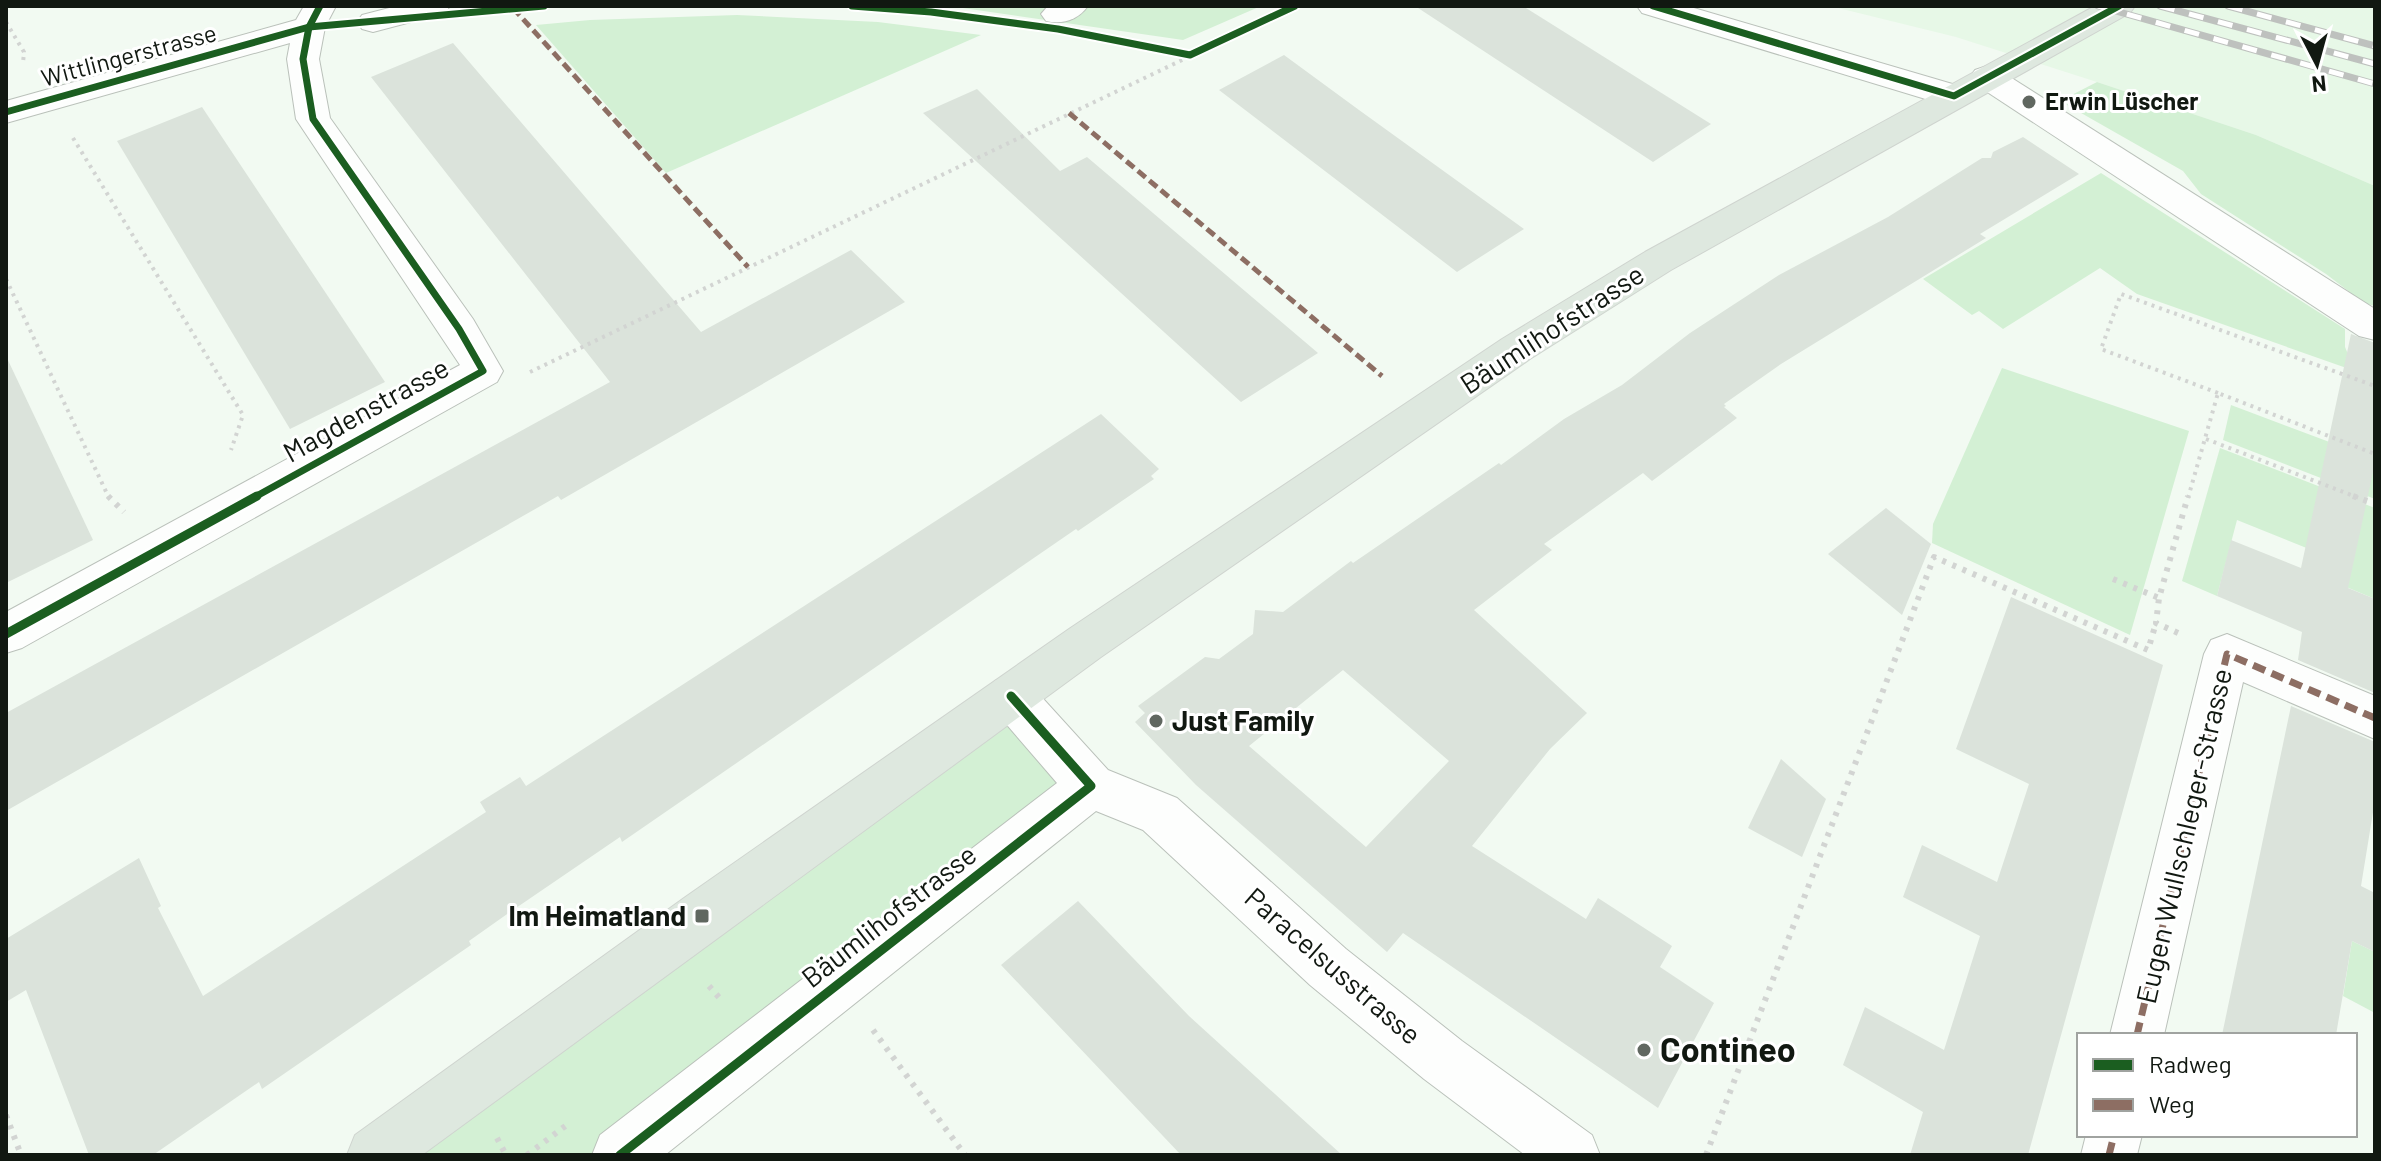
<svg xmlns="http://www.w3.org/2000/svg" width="2381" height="1161" font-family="Barlow,sans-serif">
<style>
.built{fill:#e7f8e7}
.green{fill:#d3f0d4}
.building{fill:#dbe3db;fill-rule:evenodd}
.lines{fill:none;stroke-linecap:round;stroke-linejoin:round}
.minor-casing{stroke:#bac1ba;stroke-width:2}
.major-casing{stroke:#cfd4cf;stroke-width:2}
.path-far1{stroke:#d2d4d2;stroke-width:4;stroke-dasharray:3 5;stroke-linecap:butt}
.path{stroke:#d2d4d2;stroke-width:6;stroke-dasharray:4 7;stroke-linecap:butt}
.minor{fill:#fdfefd;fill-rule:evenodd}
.major{fill:#dee8df;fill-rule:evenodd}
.rail-casing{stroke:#bec1be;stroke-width:7}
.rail{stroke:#fff;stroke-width:5;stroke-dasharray:15;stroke-linecap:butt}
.quiet-far1{stroke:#8d6e63;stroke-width:5;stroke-dasharray:10 5;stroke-linecap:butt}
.quiet{stroke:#8d6e63;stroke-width:7;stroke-dasharray:13 7;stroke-linecap:butt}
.cycleway-far1-casing{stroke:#fff;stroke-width:11}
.cycleway-casing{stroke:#fff;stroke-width:14}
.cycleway-far1{stroke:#1b5e20;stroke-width:7}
.cycleway{stroke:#1b5e20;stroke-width:9}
.poi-dot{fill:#606760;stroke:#fff;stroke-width:3}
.labels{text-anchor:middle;stroke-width:6;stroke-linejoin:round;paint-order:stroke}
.far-street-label{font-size:24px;fill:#111811;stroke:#fff}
.far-poi-label{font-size:24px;font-weight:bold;fill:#111811;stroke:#fff;text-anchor:start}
.street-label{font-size:28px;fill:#111811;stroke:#fff}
.poi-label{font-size:28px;font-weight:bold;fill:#111811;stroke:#fff;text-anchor:start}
.near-poi-label{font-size:34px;font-weight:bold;fill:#111811;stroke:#fff;text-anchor:start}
</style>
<rect width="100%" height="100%" fill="#f2faf2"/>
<path class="built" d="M1830,6H2375V186L2256,135L2097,82L1956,37Z"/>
<g class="green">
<path d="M949,6H1261L1183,40Z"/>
<path d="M737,15L878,22L981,35L666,173L536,25L590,20Z"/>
<path d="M2097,82L2256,135L2375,186V306L2364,303L2326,274L2201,194L2183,171L2060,101Z"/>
<path d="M2101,173L2345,329V347L2355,371L2137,294L2100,268L2003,329L1979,311L1972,315L1923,279Z"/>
<path d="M2002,368L2189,431L2130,635L1932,543L1933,524Z"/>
<path d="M2231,405L2375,459V499L2223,440Z"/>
<path d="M2220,448L2375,508V599L2320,576L2324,555L2237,520L2217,596L2182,581Z"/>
<path d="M1011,696L1091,786L620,1155H375Z"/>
<path d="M2352,941L2375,952V1013L2343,996Z"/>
</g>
<g class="building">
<path d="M1415,6H1523L1711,124L1653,162Z"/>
<path d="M453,43L701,332L851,250L905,302L561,500L558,496L6,811V713L610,382L371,77Z"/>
<path d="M1284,55L1359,110L1524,229L1457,272L1219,90Z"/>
<path d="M977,89L1060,171L1087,157L1318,353L1241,402L923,113Z"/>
<path d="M202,107L385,382L290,429L117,141Z"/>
<path d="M2023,137L2079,174L1980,234L1986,238L1781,364L1724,404L1726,406L1724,407L1737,418L1652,481L1643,473L1544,544L1552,550L1474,610L1587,713L1550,749L1472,846L1586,919L1598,898L1672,946L1660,967L1714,1003L1658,1108L1403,933L1387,952L1196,785L1135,722L1145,713L1138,706L1205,657L1219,659L1253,634L1255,610L1283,612L1351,561L1353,563L1499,463L1501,465L1564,419L1622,385L1690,333L1779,275L1888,217L1982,158H1991L1993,152ZM1343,670L1449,761L1366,847L1249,746Z"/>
<path d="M2351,334L2375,343V463L2348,588L2375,599V693L2298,660L2302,632L2217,596L2231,540L2301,568Z"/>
<path d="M6,356L93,540L6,583Z"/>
<path d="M1101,414L1159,469L1151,476L1154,479L1078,531L1076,529L622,842L620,837L513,910L469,941L471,945L262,1089L259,1082L153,1155H89L26,990L6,1002V939L139,858L161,906L158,908L203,996L486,812L480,802L520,777L526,786Z"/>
<path d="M1886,508L1931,544L1902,615L1828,554Z"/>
<path d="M2011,597L2163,665L2028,1155H1910L1923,1112L1843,1065L1865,1007L1944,1050L1980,936L1903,897L1922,845L1997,882L2029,784L1956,749Z"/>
<path d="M2291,706L2375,742V800L2361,886L2375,893V952L2352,941L2336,1035H2222Z"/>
<path d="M1781,759L1826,799L1802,857L1748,828Z"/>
<path d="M1078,901L1189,1016L1342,1155H1181L1001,965Z"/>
</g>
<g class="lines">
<g class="minor-casing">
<g id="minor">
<path d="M304,6H336L325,27L319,59L330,118L473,319L503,371L497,382L22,648L6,653V612L460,365L296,119L287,59L290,43L6,123V101L296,20Z"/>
<path d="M397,6H450L445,13L373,32L362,29L357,22L362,15Z"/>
<path d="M1048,6H1088C1078,20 1062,25 1046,21L1041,14Z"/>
<path d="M1637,6H1687L1966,88L1971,96L1966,104L1954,107L1942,104L1642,13Z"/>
<path d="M1987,66L1999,70L2375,309V340L2359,336L1975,84L1970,77L1975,70Z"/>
<path d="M2227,634L2375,696V739L2243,682L2164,1035H2110L2204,654L2211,640Z"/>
<path d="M1011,675L1027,681L1108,770L1177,798L1346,949L1462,1041L1592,1135L1600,1155H1525L1424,1079L1310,985L1143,830L1096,811L665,1155H592L600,1135L1057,783L995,711L988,696L995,681Z"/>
<path d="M2086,1135H2142L2137,1155H2081Z"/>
</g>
</g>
<g class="major-casing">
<path id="major" d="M2095,6H2135L2130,13L1671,270L1530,359L1101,657L422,1155H347L355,1135L684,898L1069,629L1502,339L1645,252Z"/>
</g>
<g class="path-far1">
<path d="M852,6L1012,23"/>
<path d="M477,12L544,6"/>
<path d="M6,22L24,52L23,63"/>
<path d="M1105,38L1189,54"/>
<path d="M73,138L243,415L231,450"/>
<path d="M6,279L109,498"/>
<path d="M530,372L1295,6"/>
<path d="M2218,393L2101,349L2121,294L2375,386"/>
<path d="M2206,439L2359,498"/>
<path d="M2188,498L2218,393L2375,454"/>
</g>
<g class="path">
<path d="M108,496L124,512"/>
<path d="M2353,496L2375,504"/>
<path d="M2113,579L2159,598"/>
<path d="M2178,633L2156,623L2159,598L2188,496"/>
<path d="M709,986L723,1002"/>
<path d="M873,1030L965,1155"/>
<path d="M6,1115L21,1155"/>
<path d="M497,1138L506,1155"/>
<path d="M527,1155L568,1124"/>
<path d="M1706,1155L1934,557L2148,650L2156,623"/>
</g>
<use href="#minor" class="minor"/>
<use href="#major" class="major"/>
<g class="rail-casing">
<g id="rail">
<path d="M2098,6L2375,84"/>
<path d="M2160,6L2375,64"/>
<path d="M2228,6L2375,46"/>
</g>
</g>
<use href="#rail" class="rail"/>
<g class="quiet-far1">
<path d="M513,8L748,267"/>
<path d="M1069,113L1382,376"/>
</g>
<g class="quiet">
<path d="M2137,1035L2227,654L2375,718"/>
<path d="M2109,1155L2114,1135"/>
</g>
<g class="cycleway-far1-casing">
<g id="cycleway-far1">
<path d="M852,6L931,12L1058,29L1190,55L1295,6"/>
<path d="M1653,6L1954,96L2119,6"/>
<path d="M6,112L309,27L544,6"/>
<path d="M253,498L483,371L459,329L313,119L303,59L309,27L320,6"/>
</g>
</g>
<g class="cycleway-casing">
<g id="cycleway">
<path d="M6,634L257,496"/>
<path d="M620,1155L1091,786L1011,696"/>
</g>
</g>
<use href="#cycleway-far1" class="cycleway-far1"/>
<use href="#cycleway" class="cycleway"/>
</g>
<g class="poi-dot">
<circle cx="2029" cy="102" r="8"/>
<circle cx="1156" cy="721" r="8"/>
<rect x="694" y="908" width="16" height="16" rx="4"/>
<circle cx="1644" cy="1050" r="8"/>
</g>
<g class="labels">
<g class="far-street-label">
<text transform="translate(129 56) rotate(-15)" y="8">Wittlingerstrasse</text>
</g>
<g class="far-poi-label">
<text x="2045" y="110">Erwin Lüscher</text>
</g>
<g class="street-label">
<text transform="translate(1552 329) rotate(-33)" y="10">Bäumlihofstrasse</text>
<text transform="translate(366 410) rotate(-29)" y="10">Magdenstrasse</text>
<text transform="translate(2184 836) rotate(-77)" y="10">Eugen Wullschleger-Strasse</text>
<text transform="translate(889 916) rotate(-38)" y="10">Bäumlihofstrasse</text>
<text transform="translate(1333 966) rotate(41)" y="10">Paracelsusstrasse</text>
</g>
<g class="poi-label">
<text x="1172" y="731">Just Family</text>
<text x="686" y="926" text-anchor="end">Im Heimatland</text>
</g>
<g class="near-poi-label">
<text x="1660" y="1062">Contineo</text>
</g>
</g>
<rect width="2381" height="1161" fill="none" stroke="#111811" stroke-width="16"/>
<rect x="2077" y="1033" width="280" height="104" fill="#ffffff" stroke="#a0a3a0" stroke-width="2"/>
<rect x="2093" y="1059" width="40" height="12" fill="#1b5e20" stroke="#a0a3a0" stroke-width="2"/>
<text x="2149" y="1073" font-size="24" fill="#111811">Radweg</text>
<rect x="2093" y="1099" width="40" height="12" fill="#8d6e63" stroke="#a0a3a0" stroke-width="2"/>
<text x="2149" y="1113" font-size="24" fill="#111811">Weg</text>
<g transform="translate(2317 64) rotate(174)" stroke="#ffffff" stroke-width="6" paint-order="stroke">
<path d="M0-6L14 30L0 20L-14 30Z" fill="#111811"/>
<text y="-12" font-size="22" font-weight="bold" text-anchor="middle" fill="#111811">N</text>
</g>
</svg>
